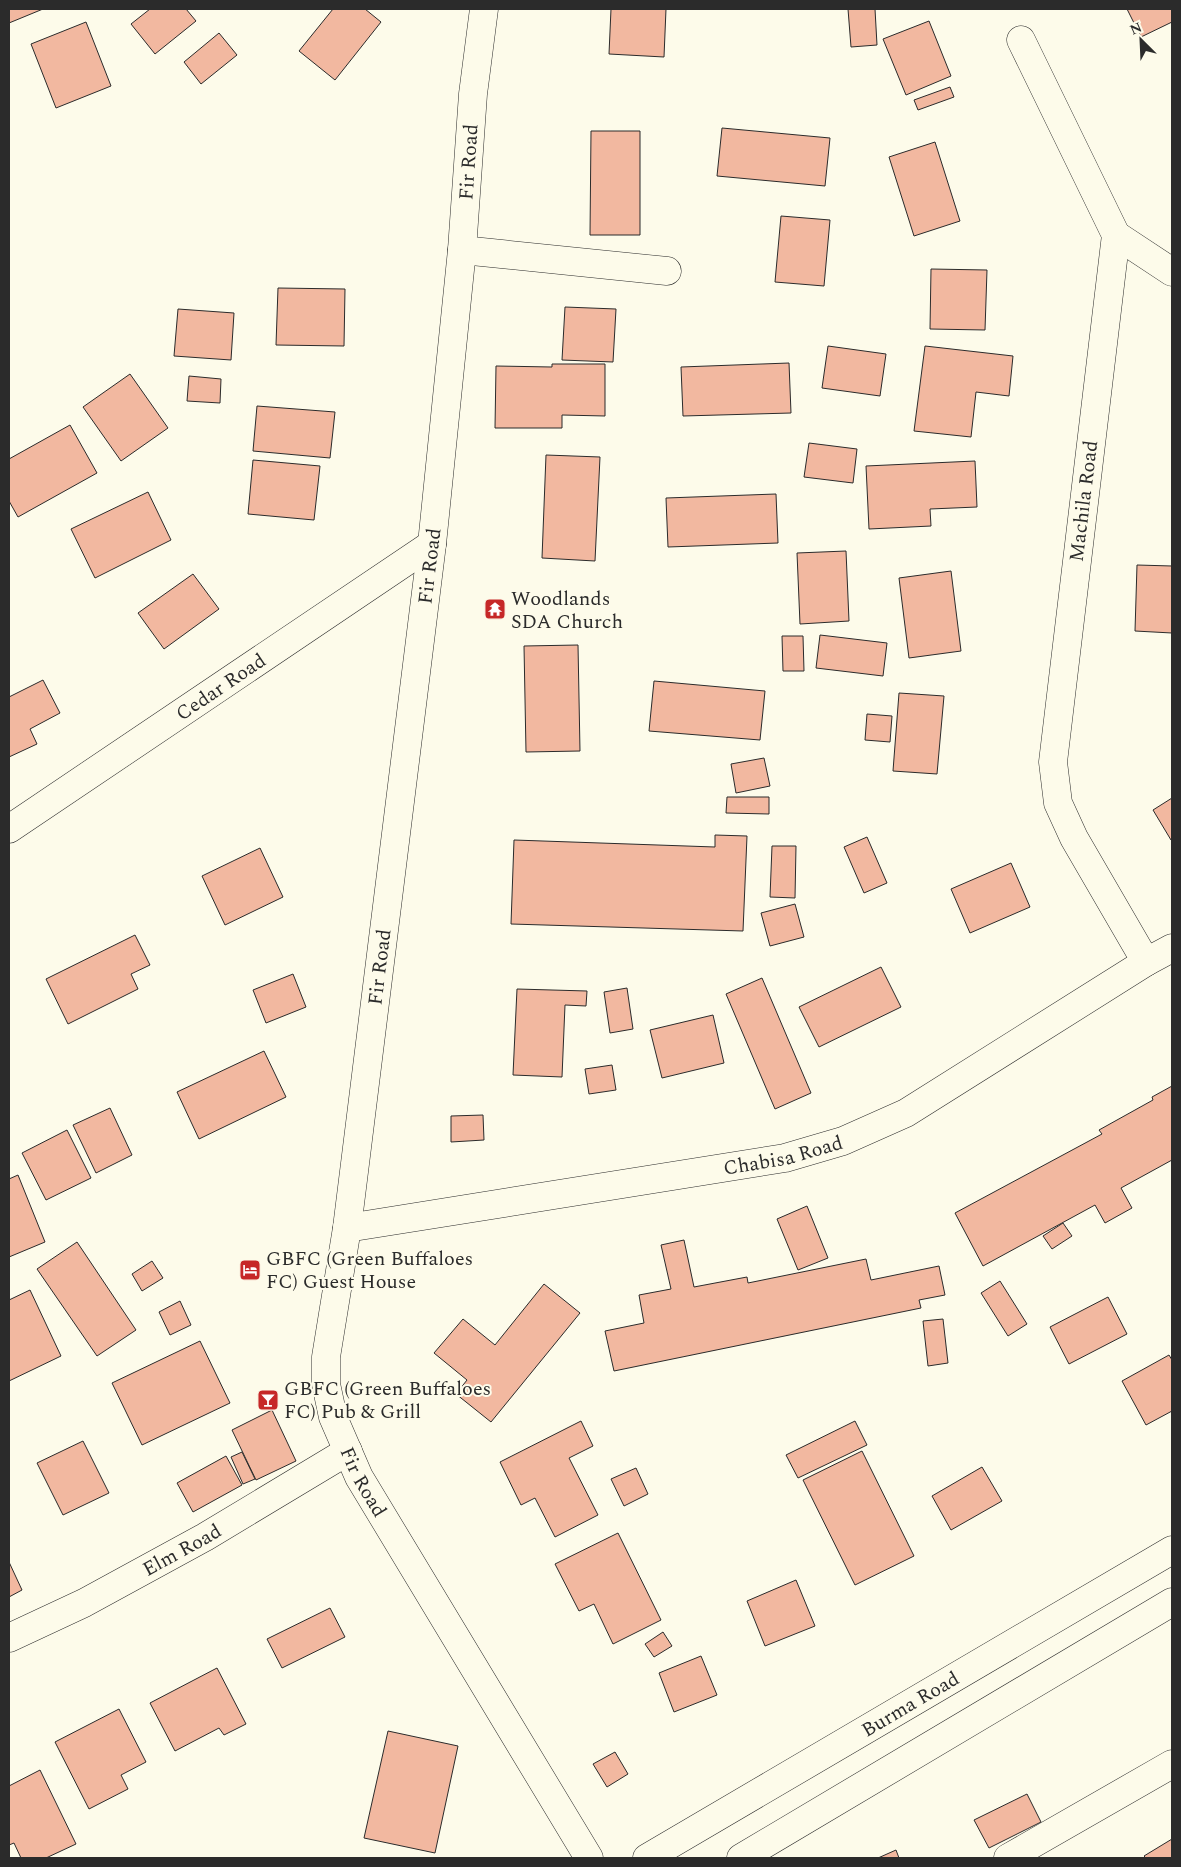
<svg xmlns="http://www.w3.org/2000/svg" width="1181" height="1867" font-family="Spectral,serif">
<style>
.building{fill:#f2b8a0;stroke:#2b2b2b}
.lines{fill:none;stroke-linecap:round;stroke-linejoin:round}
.minor-casing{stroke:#2b2b2b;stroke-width:29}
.secondary-casing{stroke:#2b2b2b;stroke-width:29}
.minor{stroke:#fdfbea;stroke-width:28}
.secondary{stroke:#fdfbea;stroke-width:28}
.labels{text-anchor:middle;stroke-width:4;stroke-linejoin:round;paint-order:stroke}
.street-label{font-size:20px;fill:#2b2b2b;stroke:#fdfbea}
.poi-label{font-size:20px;fill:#2b2b2b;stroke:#fdfbea;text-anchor:start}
</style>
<rect width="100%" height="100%" fill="#fdfbea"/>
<g class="building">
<path d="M9,9H43L9,23Z"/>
<path d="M150,9H186L196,21L155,54L131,24Z"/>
<path d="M333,9H365L381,22L335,80L299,51Z"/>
<path d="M611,9H666L664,57L609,54Z"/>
<path d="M848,9H875L877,45L851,47Z"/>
<path d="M1127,9H1172V22L1141,37Z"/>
<path d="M929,21L951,76L906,95L883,39Z"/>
<path d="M86,22L111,86L56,108L31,44Z"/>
<path d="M219,33L237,55L201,84L184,62Z"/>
<path d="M950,87L954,97L918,110L914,100Z"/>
<path d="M722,128L830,138L825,186L717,176Z"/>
<path d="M591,131H640V235H590Z"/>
<path d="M935,142L960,221L914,236L889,157Z"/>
<path d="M781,216L830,220L824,286L775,282Z"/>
<path d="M931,269L987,270L985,330L930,329Z"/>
<path d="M278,288L345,289L344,346L276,345Z"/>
<path d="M565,307L616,309L613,362L562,360Z"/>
<path d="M178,309L234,313L231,360L174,356Z"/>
<path d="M828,346L886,354L880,396L822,388Z"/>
<path d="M925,346L1013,356L1009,396L976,392L971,437L914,431Z"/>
<path d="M789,363L791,413L683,416L681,367Z"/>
<path d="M552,364H605V416L562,415V428H495L496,366L552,367Z"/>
<path d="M130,374L168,428L121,461L83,407Z"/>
<path d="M189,376L221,379L220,403L187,401Z"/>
<path d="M257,406L335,412L330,458L253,451Z"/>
<path d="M70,425L97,473L18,517L9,501V459Z"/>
<path d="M809,443L857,449L853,483L804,477Z"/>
<path d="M546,455L600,457L595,561L542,558Z"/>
<path d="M253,460L320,466L314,520L248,514Z"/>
<path d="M975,461L977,507L930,509L931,526L869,529L866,466Z"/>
<path d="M148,492L171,540L95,578L71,529Z"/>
<path d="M776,494L778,543L668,547L666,498Z"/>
<path d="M846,551L849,621L800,624L797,553Z"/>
<path d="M1137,565L1172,566V633L1135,631Z"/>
<path d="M951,571L961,651L909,658L899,578Z"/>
<path d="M193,574L219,609L164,649L138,613Z"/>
<path d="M820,635L887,643L883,676L816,668Z"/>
<path d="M782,636H803L804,671H783Z"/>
<path d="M578,645L580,751L526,752L524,646Z"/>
<path d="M43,680L60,713L30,729L37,744L9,757V697Z"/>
<path d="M654,681L765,691L760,740L649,731Z"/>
<path d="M899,693L944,696L937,774L893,771Z"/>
<path d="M867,714L892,716L890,742L865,740Z"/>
<path d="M764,758L770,786L736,793L731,764Z"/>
<path d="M727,797H769V814L726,813Z"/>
<path d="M1172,798V840H1171L1153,810Z"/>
<path d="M715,835L747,836L743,931L511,924L514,840L715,847Z"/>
<path d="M867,837L887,883L864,893L844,847Z"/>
<path d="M772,846H796L795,898L770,897Z"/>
<path d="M260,848L283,897L225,925L202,876Z"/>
<path d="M1011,863L1030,907L970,933L951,889Z"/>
<path d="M795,904L804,937L770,946L761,913Z"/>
<path d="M135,935L150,965L131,974L138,989L68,1024L46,979Z"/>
<path d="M881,967L901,1007L819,1047L799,1007Z"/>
<path d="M293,974L306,1007L266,1023L253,990Z"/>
<path d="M762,978L811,1093L775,1109L726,994Z"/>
<path d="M627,988L633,1029L610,1033L604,992Z"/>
<path d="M517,989L587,991L586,1006L565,1005L562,1077L513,1075Z"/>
<path d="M713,1015L724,1063L662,1078L650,1030Z"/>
<path d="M264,1051L286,1097L199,1139L177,1092Z"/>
<path d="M612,1065L616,1090L589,1094L585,1069Z"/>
<path d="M1172,1086V1160L1121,1188L1132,1208L1105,1223L1095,1205L983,1266L955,1213L1102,1134L1099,1130L1153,1100L1152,1097Z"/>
<path d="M110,1108L132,1155L96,1173L73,1125Z"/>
<path d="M483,1115L484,1140L451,1142V1116Z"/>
<path d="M67,1130L91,1178L46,1200L22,1153Z"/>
<path d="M18,1175L45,1242L9,1257V1179Z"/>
<path d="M807,1206L828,1258L798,1270L777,1219Z"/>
<path d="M1063,1223L1072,1236L1052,1249L1043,1236Z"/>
<path d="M684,1240L694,1287L747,1277L748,1283L866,1259L871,1280L939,1266L945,1295L919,1300L921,1308L614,1371L605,1331L644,1323L639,1295L671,1289L661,1245Z"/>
<path d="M77,1242L136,1330L97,1356L37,1269Z"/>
<path d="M152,1261L163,1278L142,1291L132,1274Z"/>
<path d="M1000,1281L1027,1324L1008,1336L981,1293Z"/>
<path d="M544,1284L580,1313L491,1422L456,1394L467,1380L434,1353L463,1319L495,1345Z"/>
<path d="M30,1290L61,1356L9,1381V1300Z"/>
<path d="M1108,1297L1127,1334L1069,1364L1050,1327Z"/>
<path d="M180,1301L191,1325L170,1335L159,1312Z"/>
<path d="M943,1319L948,1363L928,1366L923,1321Z"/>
<path d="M200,1341L230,1403L142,1445L112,1383Z"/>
<path d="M1169,1355L1172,1360V1411L1146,1425L1122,1381Z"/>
<path d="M272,1410L296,1461L256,1480L232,1430Z"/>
<path d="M581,1421L593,1446L569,1458L598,1515L555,1537L535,1498L521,1505L500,1462Z"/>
<path d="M855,1421L867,1445L798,1478L786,1455Z"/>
<path d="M83,1441L109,1493L63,1515L37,1463Z"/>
<path d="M862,1451L914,1556L855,1585L803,1480Z"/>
<path d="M242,1452L255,1479L243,1484L231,1457Z"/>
<path d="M226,1456L242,1485L193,1512L177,1483Z"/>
<path d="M982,1467L1002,1501L951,1530L932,1496Z"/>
<path d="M636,1468L648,1494L624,1506L611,1479Z"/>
<path d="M618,1533L661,1620L613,1644L594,1604L579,1611L555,1564Z"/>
<path d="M9,1562L22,1590L9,1597Z"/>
<path d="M796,1580L815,1626L765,1646L747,1601Z"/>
<path d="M330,1608L345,1637L282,1668L267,1639Z"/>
<path d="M663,1632L672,1646L654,1657L645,1644Z"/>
<path d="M701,1656L717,1695L674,1712L659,1673Z"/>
<path d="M217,1668L246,1724L224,1735L219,1728L175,1751L150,1703Z"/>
<path d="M119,1709L146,1762L121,1775L128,1789L89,1809L55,1742Z"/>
<path d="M388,1731L458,1746L435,1853L364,1838Z"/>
<path d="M615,1752L628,1774L607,1787L593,1764Z"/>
<path d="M40,1770L76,1844L46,1858H21L14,1843L9,1845V1786Z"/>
<path d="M1027,1794L1041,1822L989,1848L974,1820Z"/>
<path d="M1172,1839V1858H1146L1144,1856Z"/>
<path d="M896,1850L899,1858H878Z"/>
</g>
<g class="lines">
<g class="minor-casing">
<g id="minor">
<path id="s1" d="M484,9L473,94L462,250L432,544L347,1228L326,1357V1384L333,1417L359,1477L589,1858"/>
<path d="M1021,40L1116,235L1053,762L1058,803L1074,838L1146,962"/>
<path d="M1116,235L1172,272"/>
<path d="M462,250L667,271"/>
<path id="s2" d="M9,829L432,544"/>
<path id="s3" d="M347,1228L785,1158L843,1141L906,1113L1146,962L1172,948"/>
<path id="s4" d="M9,1638L84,1603L205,1537L348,1451"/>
<path d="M1008,1858L1172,1764"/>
</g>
</g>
<g class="secondary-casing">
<g id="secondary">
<path id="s5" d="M647,1858L1172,1550"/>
<path d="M741,1858L1172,1602"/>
</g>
</g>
<use href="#minor" class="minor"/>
<use href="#secondary" class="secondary"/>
</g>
<defs>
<g id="temple-square" transform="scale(1.125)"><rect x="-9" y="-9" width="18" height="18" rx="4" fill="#c62828" stroke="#fdfbea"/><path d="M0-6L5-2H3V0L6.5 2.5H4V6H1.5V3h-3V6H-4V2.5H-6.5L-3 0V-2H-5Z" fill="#fff"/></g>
<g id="hotel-square" transform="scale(1.125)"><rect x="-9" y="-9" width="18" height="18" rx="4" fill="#c62828" stroke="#fdfbea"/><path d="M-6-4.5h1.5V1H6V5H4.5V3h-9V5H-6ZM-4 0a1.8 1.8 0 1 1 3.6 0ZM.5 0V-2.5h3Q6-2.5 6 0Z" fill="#fff"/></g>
<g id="bar-square" transform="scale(1.125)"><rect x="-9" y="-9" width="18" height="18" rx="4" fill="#c62828" stroke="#fdfbea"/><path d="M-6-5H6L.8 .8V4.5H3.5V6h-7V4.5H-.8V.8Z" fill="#fff"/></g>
</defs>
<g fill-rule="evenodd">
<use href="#temple-square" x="495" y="609"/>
<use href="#hotel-square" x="250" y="1270"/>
<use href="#bar-square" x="268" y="1400"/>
</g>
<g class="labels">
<g class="street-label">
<text transform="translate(468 162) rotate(-86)" y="7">Fir Road</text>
<text transform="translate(1083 501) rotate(-83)" y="7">Machila Road</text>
<text transform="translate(429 566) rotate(-83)" y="7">Fir Road</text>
<text dy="7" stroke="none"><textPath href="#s2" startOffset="255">Cedar Road</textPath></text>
<text transform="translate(379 967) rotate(-83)" y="7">Fir Road</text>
<text dy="7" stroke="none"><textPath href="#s3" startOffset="442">Chabisa Road</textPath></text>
<text dy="7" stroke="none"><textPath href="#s1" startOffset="1490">Fir Road</textPath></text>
<text dy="7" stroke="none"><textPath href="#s4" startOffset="194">Elm Road</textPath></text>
<text dy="7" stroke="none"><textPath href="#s5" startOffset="305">Burma Road</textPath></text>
</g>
<g class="poi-label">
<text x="511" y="605">Woodlands<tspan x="511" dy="23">SDA Church</tspan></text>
<text x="266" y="1265">GBFC (Green Buffaloes<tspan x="266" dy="23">FC) Guest House</tspan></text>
<text x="284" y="1395">GBFC (Green Buffaloes<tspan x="284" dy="23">FC) Pub &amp; Grill</tspan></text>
</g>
</g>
<rect width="1181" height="1867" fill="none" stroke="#2b2b2b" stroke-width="20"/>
<g transform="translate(1141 40) rotate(336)" stroke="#fdfbea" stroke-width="4" paint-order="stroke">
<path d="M0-4L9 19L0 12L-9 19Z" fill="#2b2b2b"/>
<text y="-8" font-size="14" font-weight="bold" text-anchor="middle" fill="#2b2b2b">N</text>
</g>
</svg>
